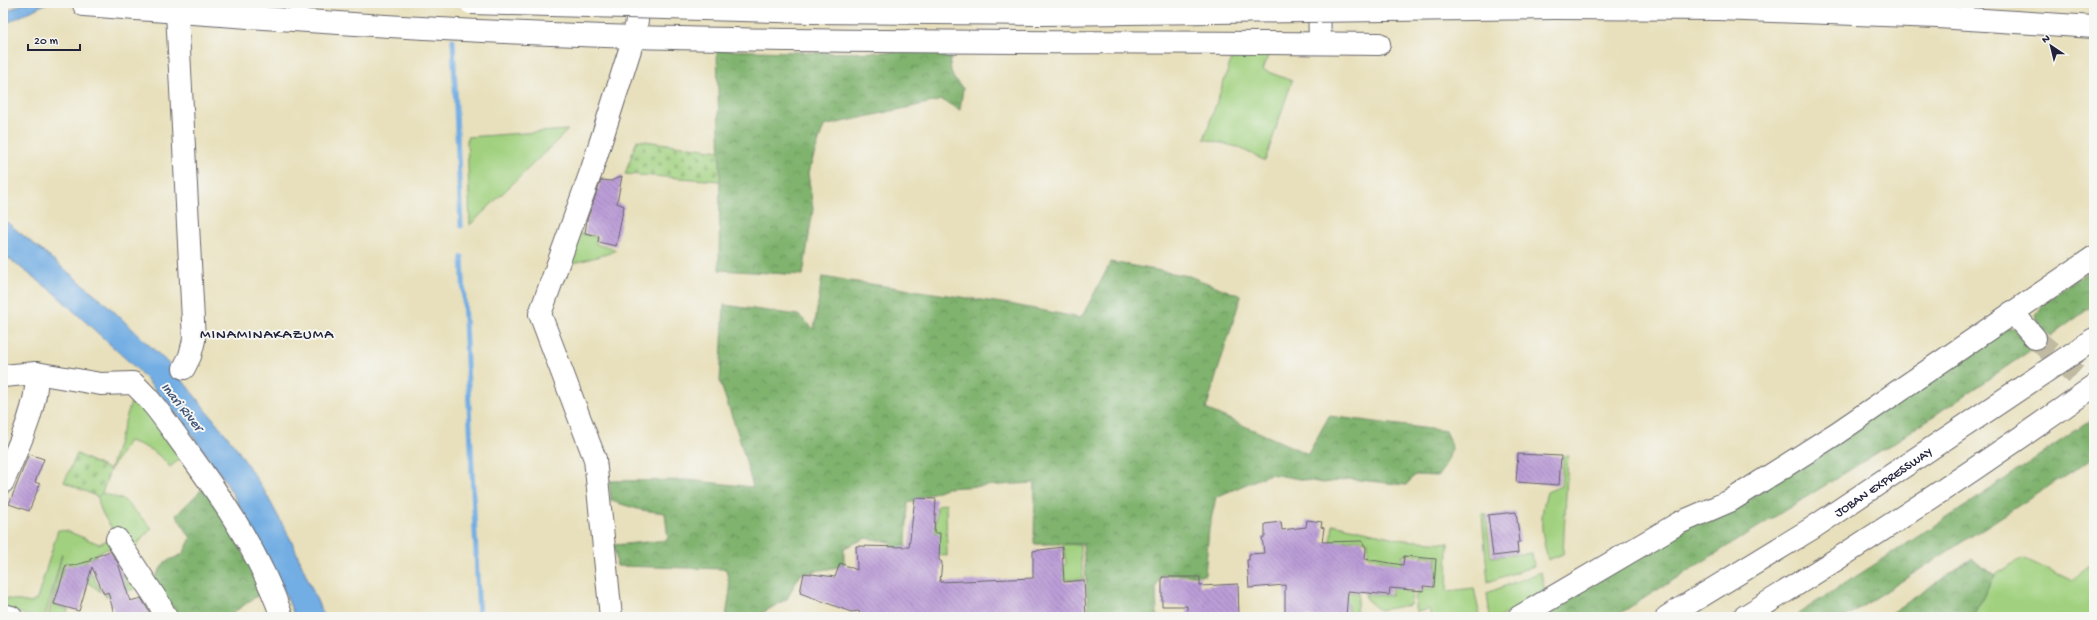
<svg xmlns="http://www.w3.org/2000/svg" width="2097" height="620" font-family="'Gochi Hand',sans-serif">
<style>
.green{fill:#a1d17f;stroke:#627a5d}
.forest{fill:url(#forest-crowns);stroke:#516a54}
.cemetery{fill:url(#cemetery-stones);stroke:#627a5d}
.water{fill:#72ade3;stroke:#4a688f}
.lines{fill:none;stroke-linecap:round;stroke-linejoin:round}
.stream{stroke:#72ade3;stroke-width:5}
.building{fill:url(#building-back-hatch)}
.minor-tunnel{stroke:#c0baa2;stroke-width:22;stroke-dasharray:22 11;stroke-linecap:butt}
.minor-casing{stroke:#676468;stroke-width:24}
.highway-casing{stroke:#676468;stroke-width:24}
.minor{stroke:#fff;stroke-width:22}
.highway{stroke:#fff;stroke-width:22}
.highway-bridge-casing{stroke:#676468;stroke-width:24;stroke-linecap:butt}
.highway-bridge{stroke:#fff;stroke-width:22}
.labels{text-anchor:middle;stroke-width:4;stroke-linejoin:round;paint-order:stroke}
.street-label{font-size:13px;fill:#22223b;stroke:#f6f6f2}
.water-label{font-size:14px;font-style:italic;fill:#3e5376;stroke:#f6f6f2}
.quarter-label{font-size:15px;letter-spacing:1px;fill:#22223b;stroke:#f6f6f2}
</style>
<defs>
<pattern id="forest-crowns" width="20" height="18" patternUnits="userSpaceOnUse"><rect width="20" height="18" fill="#80b36e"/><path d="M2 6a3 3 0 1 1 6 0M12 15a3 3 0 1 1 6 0" fill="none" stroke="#68915c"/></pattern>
<pattern id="cemetery-stones" width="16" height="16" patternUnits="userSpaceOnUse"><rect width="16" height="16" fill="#a1d17f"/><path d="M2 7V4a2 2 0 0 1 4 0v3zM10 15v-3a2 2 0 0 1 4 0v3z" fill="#8ab36f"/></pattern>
<pattern id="building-back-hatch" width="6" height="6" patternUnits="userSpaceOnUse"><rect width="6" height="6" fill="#bb9dd7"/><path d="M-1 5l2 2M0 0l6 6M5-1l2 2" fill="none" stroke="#9880b0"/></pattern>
</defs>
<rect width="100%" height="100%" fill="#f6f6f2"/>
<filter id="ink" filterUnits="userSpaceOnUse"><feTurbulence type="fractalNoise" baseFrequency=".025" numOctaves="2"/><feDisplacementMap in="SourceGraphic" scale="8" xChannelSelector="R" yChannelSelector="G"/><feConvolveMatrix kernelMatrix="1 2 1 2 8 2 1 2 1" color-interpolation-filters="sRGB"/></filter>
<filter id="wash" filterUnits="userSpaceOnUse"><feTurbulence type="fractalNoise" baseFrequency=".012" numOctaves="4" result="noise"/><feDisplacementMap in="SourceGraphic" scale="16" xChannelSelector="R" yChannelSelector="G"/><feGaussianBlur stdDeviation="0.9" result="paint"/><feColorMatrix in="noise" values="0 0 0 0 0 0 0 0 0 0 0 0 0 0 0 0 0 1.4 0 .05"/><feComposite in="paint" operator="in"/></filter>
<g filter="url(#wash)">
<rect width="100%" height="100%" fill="#e8e0bc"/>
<g class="green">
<path d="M1235,49L1270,50L1263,70L1292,81L1265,161L1238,147L1204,139Z"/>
<path d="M568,130L470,225L467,137Z"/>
<path d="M577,233L597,237L596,244L616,250L607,254L564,266Z"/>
<path d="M134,400L149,406L184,456L170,467C160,453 145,446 129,441L110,470L131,402Z"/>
<path d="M1568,455L1563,554L1548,560C1541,531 1539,521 1547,492L1561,486L1563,456Z"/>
<path d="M102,493L124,500L152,528L131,551C119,536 99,517 98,497Z"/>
<path d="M946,503L947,556L934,554L937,506Z"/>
<path d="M1482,514H1486L1491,557L1532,553L1534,566L1488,582Z"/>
<path d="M1333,524L1404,540L1448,543L1447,591L1474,588L1480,617H1431L1429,609L1417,612L1415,608L1416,592L1423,591L1424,588L1435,589L1437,557L1403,554L1400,586L1405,587V592H1413L1410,605L1379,610L1366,599L1365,594L1391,596L1393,577L1398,576L1399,564L1368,557V542C1359,538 1354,540 1344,541L1340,565L1328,564Z"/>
<path d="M58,530L67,531L99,544L109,539L139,579L134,589L107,597L104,595L127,586L120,566L121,564L113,547L97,553L96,556L88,559L86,562L101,592L87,582V569L65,563L53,605L68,609L67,617H48L62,554L45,617H32L3,608V598L31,603L37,599Z"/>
<path d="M1063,544L1080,545L1083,579L1052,580V577L1064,575L1063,567L1066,563Z"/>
<path d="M2023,558L2073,581L2094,560V617H1974L1975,612L1995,575Z"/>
<path d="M1541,572L1545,592L1500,617H1490L1487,593Z"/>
<path d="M1337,590L1359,594L1355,617H1348V603L1324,602Z"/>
</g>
<g class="forest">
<path d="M717,50L831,53L952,51C949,67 949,77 963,88L960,110L942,100L824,126L808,173L813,209L803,275L719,270L720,168Z"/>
<path d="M1111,262L1189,276L1241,296L1206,409L1308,454L1329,416L1446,431C1456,450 1449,459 1438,476L1415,475L1406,485L1349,479L1324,483L1270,474L1216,497L1209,529L1205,575H1161L1156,587L1157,617H1089L1083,544H1034L1035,483L946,488L908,503L902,617H881C895,600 892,564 891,542L866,538L844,548V566L800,574L787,599L762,613L761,617H726L730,590L726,569L617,566L614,545L668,540L665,513L641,510L611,501L609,481L687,480L753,487L739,437L720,382L724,305L798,315L814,329L822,277L1009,304L1081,318Z"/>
<path d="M2094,266V305L2051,336L2040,327L2036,315L2044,303Z"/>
<path d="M2009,327L2023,332L2034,348L1901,438L1614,617H1537Z"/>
<path d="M2094,418V457L1846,617H1793L1967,505Z"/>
<path d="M205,486L264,591L227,617H181L176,615L153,580L165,562L183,554L191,538L176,515Z"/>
<path d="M1971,559L1995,575L1975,612L1974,617H1886Z"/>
</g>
<g class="cemetery">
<path d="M637,140L720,151V181L625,174Z"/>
<path d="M77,454L110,470L102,493L98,497L64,482Z"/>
</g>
<g class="water">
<path d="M24,3H47L3,25V13Z"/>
<path d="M3,219L102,300L170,365L235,446L265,492L292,542L324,617H295L282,586L255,532L224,479L182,421L138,370L53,292L3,254Z"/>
</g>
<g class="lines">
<g class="stream">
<path d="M453,40L461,226"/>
<path d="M462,257L479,617"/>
</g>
</g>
<g id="blocks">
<g class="building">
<path d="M622,176L617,203L624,206L616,246L598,242L599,236L585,233L587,220L601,180L611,181Z"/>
<path d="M29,454L44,459L35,482L40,484L29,511L9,504Z"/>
<path d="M1518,454L1561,456L1559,485L1516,482Z"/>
<path d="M915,498L936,499L934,533H940L939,560L942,562L940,582L1033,578V551L1062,547L1064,582L1084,580L1086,617L860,616L859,611L851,612L800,593L804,573L835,577L840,563L857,570L856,546L909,547Z"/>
<path d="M1516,512L1520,542H1517L1518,553L1493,556L1488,515Z"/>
<path d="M1307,520L1322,522L1321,527L1324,528L1322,542L1362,541L1366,548L1365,559L1403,565L1404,556L1436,559L1434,587L1423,586L1424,591L1390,588L1389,595L1348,591L1346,617H1285V585L1249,588L1247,560H1249V554L1264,553L1262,537H1265V524L1281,522L1282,530L1306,527Z"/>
<path d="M110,551L118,563L130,601L141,598L150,613L139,617H115L108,592L104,594L92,567L79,611L54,604L66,565L71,566L90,561V559Z"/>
<path d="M1162,577H1200V586L1238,584L1239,617H1187V606H1162Z"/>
</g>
</g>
</g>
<g filter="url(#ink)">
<use href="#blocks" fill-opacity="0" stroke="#676468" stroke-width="1"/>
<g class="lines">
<path class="minor-tunnel" d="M2035,338L2094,391"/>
<g class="minor-casing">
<g id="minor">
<path d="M1319,3L1320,43"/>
<path d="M84,5C268,19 452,32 637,37C884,44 1132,41 1379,44"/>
<path d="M177,12L194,340L190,356L184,368"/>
<path d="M2012,312L2035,338"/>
<path d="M3,376L36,373L101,384L133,383C154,402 169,426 186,449C224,501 261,556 282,617"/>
<path d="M3,482C15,453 40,404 36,373"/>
<path d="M117,539L159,603L166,617"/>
<path d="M3,615L11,617"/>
<path d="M611,617L595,459L540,314L592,169L634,37L640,3"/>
<path d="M1519,617L1679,523L1730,501L1837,433L2094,257"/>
</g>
</g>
<g class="highway-casing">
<g id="highway">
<path d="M1555,8L1718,9L1938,17L2094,27"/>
<path id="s1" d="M1667,617L1811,529L2094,339"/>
<path d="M1744,617C1864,544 1980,467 2094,386"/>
</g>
</g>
<use href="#minor" class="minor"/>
<use href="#highway" class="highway"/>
<g class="highway-bridge-casing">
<path id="highway-bridge" d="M471,3L812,12L1042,14L1555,8"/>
</g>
<use href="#highway-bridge" class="highway-bridge"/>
</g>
</g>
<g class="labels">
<g class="street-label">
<text dy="5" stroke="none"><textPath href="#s1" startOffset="255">JOBAN EXPRESSWAY</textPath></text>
</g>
<g class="water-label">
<text transform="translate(183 406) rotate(51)" y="5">Inari River</text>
</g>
<g class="quarter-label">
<text x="267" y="338">MINAMINAKAZUMA</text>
</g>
</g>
<rect width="2097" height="620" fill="none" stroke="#f6f6f2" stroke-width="16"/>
<g transform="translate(2051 46) rotate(325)" stroke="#f6f6f2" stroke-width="3" paint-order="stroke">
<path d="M0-3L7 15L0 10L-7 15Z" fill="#22223b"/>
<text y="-6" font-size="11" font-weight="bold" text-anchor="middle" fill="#22223b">N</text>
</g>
<path d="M28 44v6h52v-6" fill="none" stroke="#22223b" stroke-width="2"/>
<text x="34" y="44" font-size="12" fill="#22223b" stroke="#f6f6f2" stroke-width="3" paint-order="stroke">20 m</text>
</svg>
